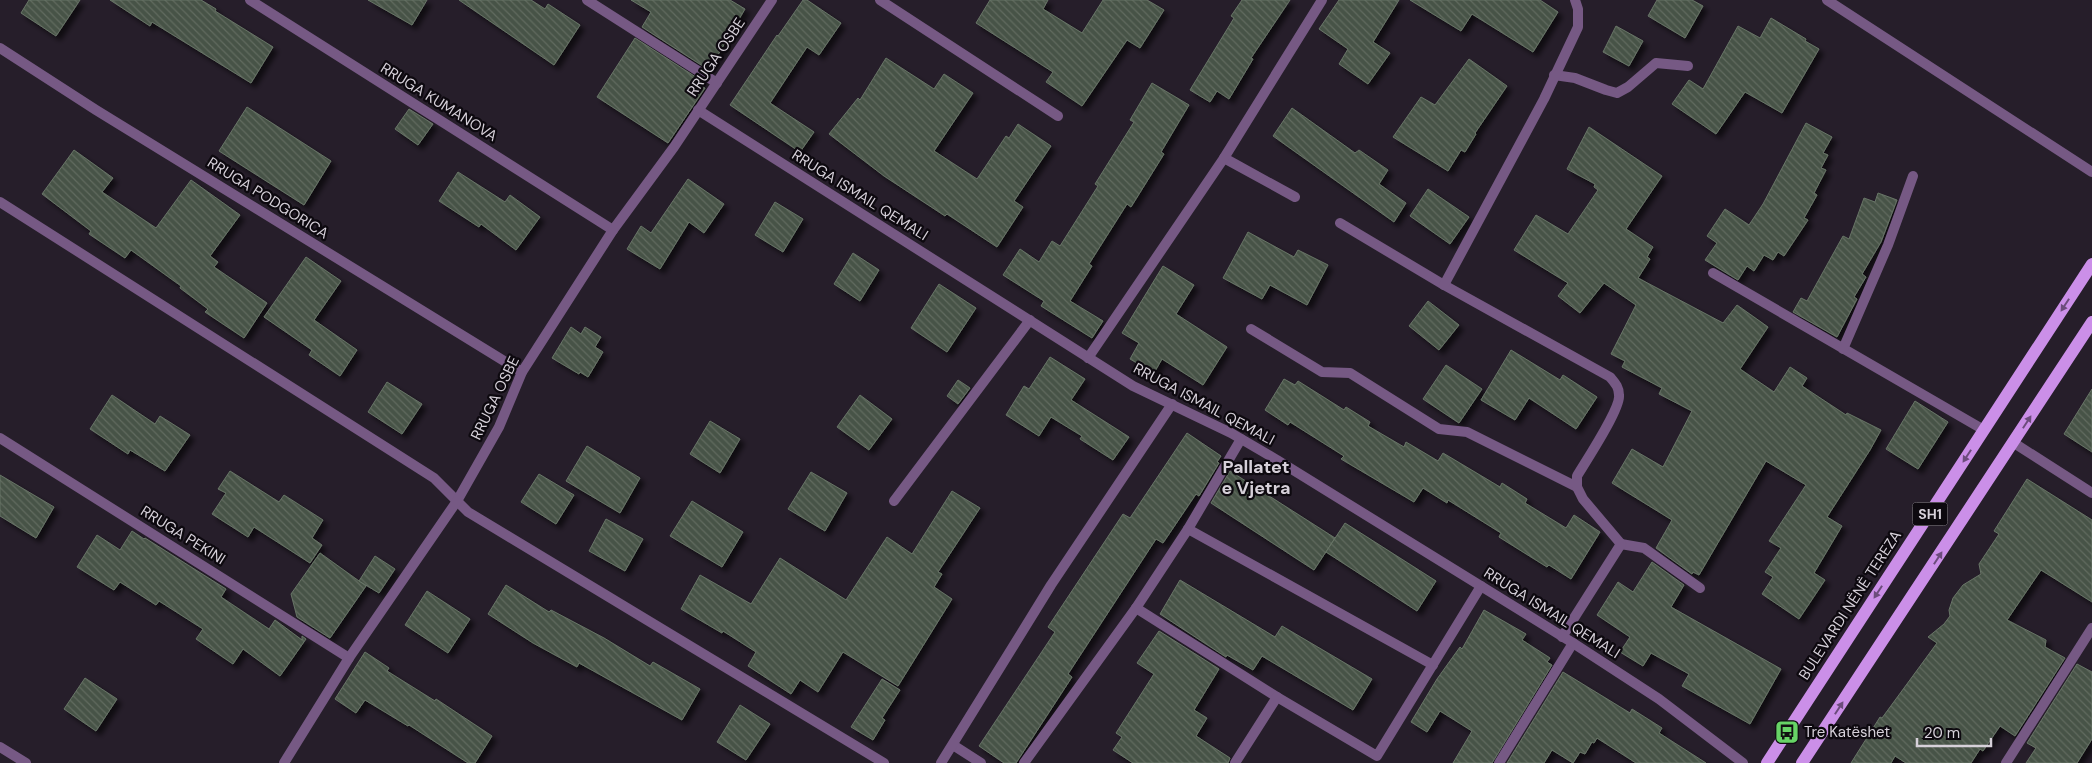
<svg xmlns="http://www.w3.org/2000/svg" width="2092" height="763" font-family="'DM Sans',sans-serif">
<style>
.building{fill:url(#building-back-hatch);stroke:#687567;filter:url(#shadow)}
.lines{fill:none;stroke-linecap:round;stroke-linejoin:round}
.service{stroke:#765984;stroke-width:10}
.minor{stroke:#765984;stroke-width:10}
.tertiary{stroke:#765984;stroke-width:10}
.primary{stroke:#cb8fe8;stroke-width:12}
.oneway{fill:#6c4c7c}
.labels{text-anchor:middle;stroke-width:4.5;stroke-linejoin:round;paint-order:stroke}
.shield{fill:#0d090f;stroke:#9a949c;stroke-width:1}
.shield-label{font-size:14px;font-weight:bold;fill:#d6d0d9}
.street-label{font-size:15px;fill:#d6d0d9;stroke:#0d090f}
.poi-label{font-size:15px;fill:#d6d0d9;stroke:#0d090f;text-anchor:start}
.quarter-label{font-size:18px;font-weight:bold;fill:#d6d0d9;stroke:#0d090f}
</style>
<defs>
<pattern id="building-back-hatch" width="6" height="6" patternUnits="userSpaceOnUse" patternTransform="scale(1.25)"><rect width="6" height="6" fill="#475346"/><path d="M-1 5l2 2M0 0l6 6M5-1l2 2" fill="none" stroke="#616b60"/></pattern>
<filter id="shadow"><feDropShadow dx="4.5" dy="4.5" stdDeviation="2.5" flood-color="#0009"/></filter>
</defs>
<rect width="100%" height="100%" fill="#261e2a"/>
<g class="building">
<path d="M29,0H80L56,36L21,13Z"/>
<path d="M110,0H201L216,9L215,11L273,47L251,83L152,22L150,26Z"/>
<path d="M368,0H427L412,25Z"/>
<path d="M459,0H531L545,9L548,4L580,25L554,65Z"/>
<path d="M631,0H730L745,9L709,70L642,27L651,12Z"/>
<path d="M803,0H807L841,23L819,55L807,47L770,103L814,132L800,152L730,105L777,35L778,36Z"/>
<path d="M990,0H1048L1043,9L1082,33L1103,0H1147L1164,10L1140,48L1127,40L1082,106L1046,82L1053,72L976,23Z"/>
<path d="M1242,0H1290L1251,58L1253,59L1229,99L1217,91L1210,102L1190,90L1234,18L1231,16Z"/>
<path d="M1339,0H1399L1373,42L1390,53L1368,84L1339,64L1348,49L1319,29Z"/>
<path d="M1410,0H1540L1558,12L1533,52L1472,14L1461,31Z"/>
<path d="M1657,0H1692L1703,6L1685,38L1648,16Z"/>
<path d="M1771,18L1806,39L1805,41L1819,49L1782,113L1745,92L1716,134L1672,104L1689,80L1703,89L1738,26L1760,38Z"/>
<path d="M1616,26L1643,41L1629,66L1603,52Z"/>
<path d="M635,38L702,81L699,85L705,88L668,143L597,97Z"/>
<path d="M886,58L934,89L944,74L973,93L934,151L977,179L1006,136L1009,138L1018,124L1051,146L1014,201L1023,207L997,247L947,214L945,216L884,176L829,134L858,98L860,100Z"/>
<path d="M1469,59L1507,86L1475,133L1476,134L1465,152L1461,150L1448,171L1393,137L1421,97L1435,105Z"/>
<path d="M1152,83L1189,105L1161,152L1164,154L1131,207L1127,204L1089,264L1092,266L1070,301L1103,321L1092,338L1041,306L1044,301L1003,275L1020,249L1039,262L1052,241L1060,246L1098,186L1095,184L1134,122L1130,120Z"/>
<path d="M247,107L331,161L304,205L219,151Z"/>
<path d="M1292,108L1355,153L1359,150L1388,170L1379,184L1406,203L1394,222L1273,136Z"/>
<path d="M409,109L433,124L418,145L395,129Z"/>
<path d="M1806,123L1832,137L1823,153L1828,155L1821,168L1826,170L1814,193L1817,195L1804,218L1808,220L1784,256L1778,252L1773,260L1764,255L1754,271L1747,266L1738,280L1705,260L1717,243L1707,236L1725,209L1749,225L1763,204Z"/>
<path d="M1589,127L1662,176L1626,229L1653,247L1647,257L1650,259L1638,278L1723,323L1737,305L1768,327L1740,369L1774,392L1790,367L1807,378L1802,386L1846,415L1847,413L1881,430L1870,450L1827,517L1842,526L1814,573L1825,580L1799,619L1762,594L1773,577L1765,572L1781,548L1769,541L1806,485L1766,461L1699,575L1693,572L1692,574L1656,548L1672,520L1612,483L1632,449L1663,467L1692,411L1659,394L1662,388L1622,367L1625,361L1611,354L1636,305L1604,283L1580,313L1558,296L1568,283L1514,250L1536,215L1568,234L1598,190L1594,187L1595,184L1567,169Z"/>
<path d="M74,150L113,178L102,192L156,228L191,180L240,215L210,256L218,262L214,267L267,303L244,338L205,312L208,309L180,288L181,286L131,250L125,258L89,234L91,231L42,194Z"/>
<path d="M458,172L505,202L510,195L540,217L516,250L481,224L479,227L439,201Z"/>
<path d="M688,179L724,204L704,233L689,222L660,269L627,249L641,226L651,233Z"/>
<path d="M1428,189L1469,217L1450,244L1410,216Z"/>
<path d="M1878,193L1897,200L1881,242L1862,274L1866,277L1854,297L1857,299L1837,337L1793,312L1801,298L1807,301L1843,236L1849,239L1864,198L1875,202Z"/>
<path d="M775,202L803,219L783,252L755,235Z"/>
<path d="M1248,232L1294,257L1298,250L1328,265L1307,305L1270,285L1262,299L1223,278Z"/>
<path d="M853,253L879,270L860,301L834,284Z"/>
<path d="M306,257L341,281L314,320L357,350L340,376L309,355L312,350L264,317Z"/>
<path d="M1163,266L1194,285L1176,314L1227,347L1203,385L1162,359L1154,373L1130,359L1139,343L1122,333Z"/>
<path d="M939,284L976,308L947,352L911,328Z"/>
<path d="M1428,301L1459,325L1439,350L1409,326Z"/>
<path d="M571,327L581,334L585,327L601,337L595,347L603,352L588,377L580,372L579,374L552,358Z"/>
<path d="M1511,350L1560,380L1563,375L1597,397L1576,429L1529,398L1515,420L1481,400Z"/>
<path d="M1050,357L1085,379L1071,400L1129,437L1113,460L1080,439L1082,436L1051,417L1039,436L1006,415L1024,386L1029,389Z"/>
<path d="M1446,365L1482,389L1459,423L1423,399Z"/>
<path d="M1284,379L1295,385L1298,381L1344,410L1346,407L1370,422L1368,426L1404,447L1406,442L1438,461L1443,453L1500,487L1502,483L1527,499L1525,503L1566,528L1574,515L1600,532L1571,579L1549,565L1547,567L1499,537L1501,533L1448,500L1447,503L1423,488L1414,502L1341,459L1344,456L1290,422L1288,425L1265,410Z"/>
<path d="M958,380L970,388L958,404L947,396Z"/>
<path d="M387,382L422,404L402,434L368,412Z"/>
<path d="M2092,389V452L2064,434Z"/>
<path d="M112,395L155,424L160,416L190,435L165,471L130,450L128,454L90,429Z"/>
<path d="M860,395L892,419L869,450L837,427Z"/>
<path d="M1915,401L1948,422L1918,469L1886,449Z"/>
<path d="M710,421L740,439L720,473L690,454Z"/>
<path d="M1187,433L1221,456L1217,462L1219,463L1199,496L1196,494L1163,543L1156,539L1068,674L1072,677L1016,763H1004L979,746L1055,632L1048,627L1123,514L1130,518Z"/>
<path d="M587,446L640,478L620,513L566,481Z"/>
<path d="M230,471L279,502L284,495L323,520L312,538L322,545L310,563L254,527L248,537L212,514L226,493L218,489Z"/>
<path d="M1230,471L1335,538L1314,570L1211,503Z"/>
<path d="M811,472L847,493L825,531L788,509Z"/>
<path d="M539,474L574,495L556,524L521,502Z"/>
<path d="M0,475L54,507L36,538L0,516Z"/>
<path d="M2027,479L2092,520V602L2041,570L2007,620L2046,640L2045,647L2065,658L2015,736L2000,726L1983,751L1980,749L1971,763H1906L1895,756L1891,763H1851L1880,717L1882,718L1937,643L1928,637L1944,624L1950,616L1949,610L1953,598L1963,585L1981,574L1979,564L1999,534L1994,531Z"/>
<path d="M952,491L980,508L938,572L942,574L934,587L952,599L898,686L843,652L818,692L800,680L791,694L748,666L756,652L723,631L722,633L681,609L700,575L751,604L780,558L846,600L887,537L912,554Z"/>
<path d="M692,501L743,532L722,567L670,536Z"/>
<path d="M606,519L643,539L625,571L589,551Z"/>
<path d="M1345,523L1436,581L1417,611L1326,552Z"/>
<path d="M132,531L144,539L145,538L226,589L221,597L269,629L275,620L302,640V636L306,639L280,676L243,649L233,664L196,639L203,629L159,601L156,605L120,582L114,590L77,567L97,535L120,550Z"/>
<path d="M320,553L366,586L330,638L297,617L291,594Z"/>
<path d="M375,556L395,569L379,593L359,581Z"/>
<path d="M1652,562L1684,585L1671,607L1781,669L1750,724L1682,686L1689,674L1651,653L1643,666L1620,652L1630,637L1597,615L1618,582L1633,592Z"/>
<path d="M1180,580L1275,637L1282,626L1372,679L1353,710L1262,656L1253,670L1227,655L1226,657L1160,614Z"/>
<path d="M506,585L549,612L551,610L604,638L650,666L653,662L700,689L682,720L579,663L577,667L533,643L488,614Z"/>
<path d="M427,591L470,619L448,653L405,625Z"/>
<path d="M1484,610L1526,634L1522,640L1550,658L1547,662L1552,665L1492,763H1453L1472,731L1440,711L1427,732L1411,722L1437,679L1460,647L1462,649Z"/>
<path d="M1159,631L1219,669L1194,710L1207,718L1196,736L1230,758L1228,763H1133L1113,750L1122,737L1116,733L1154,674L1137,663Z"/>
<path d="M365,652L389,668L387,671L435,701L436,699L492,736L475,763H468L409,725L408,726L365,700L356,713L335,699Z"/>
<path d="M2077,664L2092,672V739L2077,763H2026L2036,748L2027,743Z"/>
<path d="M1563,672L1630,713L1632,709L1662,728L1659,733L1706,763H1636L1597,738L1594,743L1592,742L1585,754L1580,752L1573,763L1552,750L1544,763H1507Z"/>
<path d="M85,678L117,699L96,731L64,709Z"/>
<path d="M882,679L900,690L882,718L885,720L873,740L851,727Z"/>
<path d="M740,705L770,724L746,760L717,742Z"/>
</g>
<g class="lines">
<g class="service">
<path d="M1251,329L1322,372L1350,373L1439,429L1467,432L1577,487"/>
<path d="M894,501L1030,320"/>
<path d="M1188,529L1433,665"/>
<path d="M1621,544L1644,548L1700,588"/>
<path d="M2006,763L2092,628"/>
</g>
<g class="minor">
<path d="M250,0L613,230"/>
<path d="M587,0L717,83"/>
<path d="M880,0L1058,116"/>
<path d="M1827,0L2092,172"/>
<path d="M0,48L96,110L522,372"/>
<path d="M1554,75L1575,78L1606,90L1617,93L1628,87L1656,63L1688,66"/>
<path d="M1224,158L1295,197"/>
<path d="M0,202L434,478L468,512L884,763"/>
<path d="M1340,223L1444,285L1610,377C1615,383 1619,387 1619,395C1621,408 1586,461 1577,476V487L1583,499L1621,544L1562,637"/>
<path d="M1713,273L1984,430"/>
<path d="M1444,285L1544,99L1578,27V9L1575,0"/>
<path d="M1843,349L1888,245L1913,176"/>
<path d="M1088,358L1224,158L1322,0"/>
<path d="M0,438L349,658"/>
<path d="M2014,443L2092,493"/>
<path d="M1136,608L1277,697"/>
<path d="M953,745L981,763"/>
<path d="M0,747L26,763"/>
<path d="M941,763L1051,585L1172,404"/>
<path d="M1024,763L1136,608L1188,529L1241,439"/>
<path d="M1235,763L1277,697L1377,756L1481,586"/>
<path d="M1499,763L1573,643"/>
</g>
<g class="tertiary">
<path d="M698,110L1133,386L1231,433L1277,460L1573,643L1659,699L1743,763"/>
<path d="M284,763L349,658L457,501L499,427L522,372L613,230L674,147L772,0"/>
</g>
<g class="primary">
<path d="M1767,763L2092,264"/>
<path d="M1802,763L2092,322"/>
</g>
</g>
<defs><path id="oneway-solid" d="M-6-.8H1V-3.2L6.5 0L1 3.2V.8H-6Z" transform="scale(1.25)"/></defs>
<g class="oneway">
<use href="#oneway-solid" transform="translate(2065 305) rotate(123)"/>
<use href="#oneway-solid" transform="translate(2027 422) rotate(-57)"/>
<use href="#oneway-solid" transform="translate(1967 456) rotate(123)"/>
<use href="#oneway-solid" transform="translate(1938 558) rotate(-57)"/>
<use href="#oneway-solid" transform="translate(1878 592) rotate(123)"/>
<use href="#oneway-solid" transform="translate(1839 708) rotate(-57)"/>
</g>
<defs>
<g id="bus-square" transform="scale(1.25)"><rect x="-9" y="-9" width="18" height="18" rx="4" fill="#67d466" stroke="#0d090f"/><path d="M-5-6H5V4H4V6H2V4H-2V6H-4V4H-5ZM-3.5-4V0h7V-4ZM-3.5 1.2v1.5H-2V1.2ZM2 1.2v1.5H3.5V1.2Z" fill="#111"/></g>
</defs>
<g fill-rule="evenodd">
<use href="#bus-square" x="1787" y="732"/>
</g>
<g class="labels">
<rect class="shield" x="1912.5" y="502.5" width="35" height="23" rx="4"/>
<g class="shield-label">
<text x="1930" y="519">SH1</text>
</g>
<g class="street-label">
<text transform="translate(716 57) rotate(-56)" y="5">RRUGA OSBE</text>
<text transform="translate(439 102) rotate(32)" y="5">RRUGA KUMANOVA</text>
<text transform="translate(860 195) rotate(32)" y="5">RRUGA ISMAIL QEMALI</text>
<text transform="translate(268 198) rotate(32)" y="5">RRUGA PODGORICA</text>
<text transform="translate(495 398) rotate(-64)" y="5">RRUGA OSBE</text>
<text transform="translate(1204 404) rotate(28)" y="5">RRUGA ISMAIL QEMALI</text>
<text transform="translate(183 535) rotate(32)" y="5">RRUGA PEKINI</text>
<text transform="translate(1850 605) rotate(-57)" y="5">BULEVARDI NËNË TEREZA</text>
<text transform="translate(1552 613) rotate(32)" y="5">RRUGA ISMAIL QEMALI</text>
</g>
<g class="poi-label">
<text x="1804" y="737">Tre Katëshet</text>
</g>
<g class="quarter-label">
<text x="1256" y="473">Pallatet<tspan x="1256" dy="21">e Vjetra</tspan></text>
</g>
</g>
<path d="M1917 738v8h74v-8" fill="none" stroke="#d6d0d9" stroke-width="2.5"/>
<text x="1924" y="738" font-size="15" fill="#d6d0d9" stroke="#0d090f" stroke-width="4" paint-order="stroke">20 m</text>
</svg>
